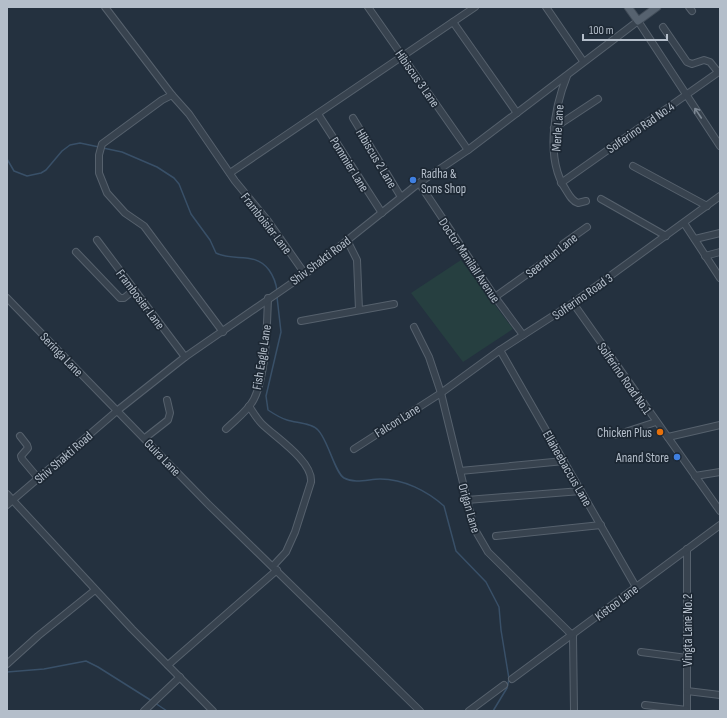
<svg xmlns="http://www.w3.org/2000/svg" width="727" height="718" font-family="'Sofia Sans Condensed',sans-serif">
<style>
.garden{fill:#263f40}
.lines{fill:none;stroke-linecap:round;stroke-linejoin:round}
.stream{stroke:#395068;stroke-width:1.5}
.minor-casing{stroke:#56616d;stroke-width:8}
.major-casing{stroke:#414c58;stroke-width:9}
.minor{stroke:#38434f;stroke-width:6}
.major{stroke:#56626f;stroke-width:7}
.oneway{stroke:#7c8793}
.shop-dot{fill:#3f7fe0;stroke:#1d2834;stroke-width:1.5}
.food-dot{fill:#e8710a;stroke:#1d2834;stroke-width:1.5}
.labels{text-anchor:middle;stroke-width:3.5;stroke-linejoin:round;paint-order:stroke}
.street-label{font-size:13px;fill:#b4beca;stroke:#1d2834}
.poi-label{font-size:13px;fill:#b4beca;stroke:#1d2834;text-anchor:end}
</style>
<rect width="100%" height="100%" fill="#24313f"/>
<path class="garden" d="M461,260L513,329L463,362L411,293Z"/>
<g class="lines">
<g class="stream">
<path d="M103,148L122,152L157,167L174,178L179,184L191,214L210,240L216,253C234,262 255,251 269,270C274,277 276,282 277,291"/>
<path d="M7,159L14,171L27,176L41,173L46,170L62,151L70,145L80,143L99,147"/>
<path d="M277,297L281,332L266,396L268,410C274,414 280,418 287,420C296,423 312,423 318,430C328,440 335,473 344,478C355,484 369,479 380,479C404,479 427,491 444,506L456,551L486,582L499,607L501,630L509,679L507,688L493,711"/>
<path d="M7,672L44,669L86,661L98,667L152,701"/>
<path d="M155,703L167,711"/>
</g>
<g class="minor-casing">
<g id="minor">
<path d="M105,7L172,95"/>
<path d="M368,7L468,150"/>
<path d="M546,7L583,61"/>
<path d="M689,7L692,11"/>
<path d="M453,22L517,113"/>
<path d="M663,27L687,62L692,64L704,60L710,62L718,72"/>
<path d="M567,76C554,108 545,159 566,190C569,195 572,201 578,203L586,201"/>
<path d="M318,114L382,213"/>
<path d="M353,118L401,197"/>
<path d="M554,128L598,99"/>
<path d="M633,166L707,206"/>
<path d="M230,173L475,7"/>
<path d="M419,183L495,297L523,335"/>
<path d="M561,183L720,71"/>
<path d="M601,199L666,236"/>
<path d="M684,223L720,278"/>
<path d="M695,239L720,233"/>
<path d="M97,240L185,357"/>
<path d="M347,240L357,260L359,310"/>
<path d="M76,252L120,298H124L134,290"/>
<path d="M705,256L720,252"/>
<path d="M495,297L558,252L563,244L587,227"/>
<path d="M7,298L208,504L420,711"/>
<path d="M573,303L720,511"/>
<path d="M301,321L394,304"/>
<path d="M414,327L429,357L441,393L474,528L488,552L573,636"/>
<path d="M223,332L144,226L125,213L107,193L99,173V155L102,144L162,100L172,95L189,114L235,181L268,221L305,274"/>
<path d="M500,350L636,587"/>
<path d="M249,406C253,412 257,419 262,424C275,437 313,461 311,482L295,532L286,552L273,566"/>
<path d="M226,429C235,420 248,411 254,399C266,375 267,326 268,298"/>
<path d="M616,435L656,422"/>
<path d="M20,436L27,445L28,448L21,456L22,459L38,478"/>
<path d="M668,437L720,425"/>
<path d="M145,438L168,420L170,413L167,400"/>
<path d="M354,449L441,393L500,350L573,303L720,196"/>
<path d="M460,471L564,461"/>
<path d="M695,476L720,472"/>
<path d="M7,494L132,629L213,711"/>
<path d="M467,500L581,491"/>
<path d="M7,505L118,410L185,357L305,274L419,183L468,150L638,21L720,146"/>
<path d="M496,536L601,525"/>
<path d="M687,549V711"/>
<path d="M573,636L574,711"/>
<path d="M641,652L687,658"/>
<path d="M7,664L38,636L95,590"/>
<path d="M168,665L277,570"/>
<path d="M512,679L720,525"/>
<path d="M687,691L720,695"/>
<path d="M645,705L687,710"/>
<path d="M144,711L180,677"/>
<path d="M469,711L504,685"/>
</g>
</g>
<g class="major-casing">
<path id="major" d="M628,7L638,21L657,7"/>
</g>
<use href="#minor" class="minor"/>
<use href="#major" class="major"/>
</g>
<defs><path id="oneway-shaft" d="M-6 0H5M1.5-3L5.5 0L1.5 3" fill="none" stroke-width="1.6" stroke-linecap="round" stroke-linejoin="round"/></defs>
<use class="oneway" href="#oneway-shaft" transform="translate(698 113) rotate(-124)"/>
<g class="shop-dot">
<circle cx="413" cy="180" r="4"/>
<circle cx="677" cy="457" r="4"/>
</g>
<circle class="food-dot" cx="660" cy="432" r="4"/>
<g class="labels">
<g class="street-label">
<text transform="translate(418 78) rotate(55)" y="5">Hibiscus 3 Lane</text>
<text transform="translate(640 127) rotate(-35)" y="5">Solferino Rad No.4</text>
<text transform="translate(557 128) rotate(-86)" y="5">Merle Lane</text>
<text transform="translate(377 158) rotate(59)" y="5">Hibiscus 2 Lane</text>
<text transform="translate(350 164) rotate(58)" y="5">Pommier Lane</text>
<text transform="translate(267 223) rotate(52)" y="5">Framboisier Lane</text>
<text transform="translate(551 255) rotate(-39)" y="5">Seeratun Lane</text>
<text transform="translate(320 260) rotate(-37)" y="5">Shiv Shakti Road</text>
<text transform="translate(470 260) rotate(56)" y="5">Doctor Manilall Avenue</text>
<text transform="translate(582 296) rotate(-35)" y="5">Solferino Road 3</text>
<text transform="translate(141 299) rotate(53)" y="5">Frambosier Lane</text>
<text transform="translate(62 354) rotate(46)" y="5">Seringa Lane</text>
<text transform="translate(261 357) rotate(-81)" y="5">Fish Eagle Lane</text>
<text transform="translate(625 378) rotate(55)" y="5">Solferino Road No.1</text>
<text transform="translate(397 420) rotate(-32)" y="5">Falcon Lane</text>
<text transform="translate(63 457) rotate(-41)" y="5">Shiv Shakti Road</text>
<text transform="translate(163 457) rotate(46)" y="5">Guira Lane</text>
<text transform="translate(568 468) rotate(60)" y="5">Ellaheebaccus Lane</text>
<text transform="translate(470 508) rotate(74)" y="5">Origan Lane</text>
<text transform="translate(616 602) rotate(-37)" y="5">Kistoo Lane</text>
<text transform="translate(687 630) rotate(-90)" y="5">Vingta Lane No.2</text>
</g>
<g class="poi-label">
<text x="421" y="178" text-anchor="start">Radha &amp;<tspan x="421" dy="15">Sons Shop</tspan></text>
<text x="652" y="437">Chicken Plus</text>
<text x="669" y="462">Anand Store</text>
</g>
</g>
<rect width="727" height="718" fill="none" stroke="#b4beca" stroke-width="16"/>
<path d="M583 34v6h84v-6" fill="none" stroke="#b4beca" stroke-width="2"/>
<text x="589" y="34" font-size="12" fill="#b4beca" stroke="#1d2834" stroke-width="3" paint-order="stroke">100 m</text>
</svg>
